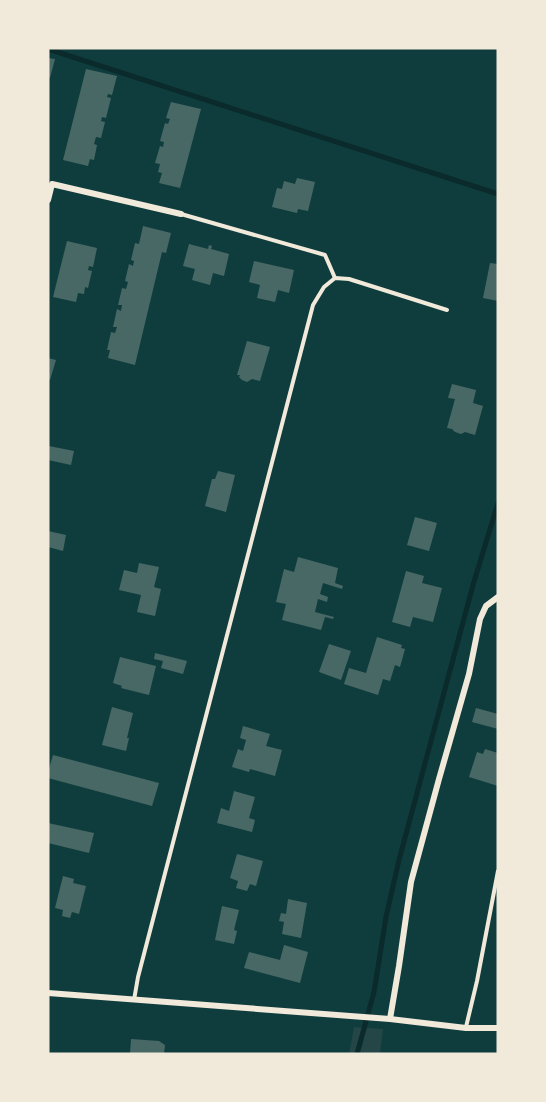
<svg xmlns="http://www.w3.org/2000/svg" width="546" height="1102" font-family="'Libre Baskerville',serif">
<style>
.green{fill:#244646}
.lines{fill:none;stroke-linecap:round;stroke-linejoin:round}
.stream{stroke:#0a2a2b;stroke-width:5}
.building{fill:#486865}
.service{stroke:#f1e9da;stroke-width:4}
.minor{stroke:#f1e9da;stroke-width:6}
</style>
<rect width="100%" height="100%" fill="#0f3d3e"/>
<path class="green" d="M354,1027L383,1029L380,1054H349Z"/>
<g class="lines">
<g class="stream">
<path d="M48,49L498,194"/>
<path d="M357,1054L374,992L386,917L399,860L473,585L498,503"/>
</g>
</g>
<g class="building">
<path d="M48,58L55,59L50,78L48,77Z"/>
<path d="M86,69L117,76L112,95L108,94L107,97L111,98L106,118L102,117L101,121L105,122L101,138L96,137L94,144L97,145L94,160L90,159L88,166L63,160Z"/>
<path d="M171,102L201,109L180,188L159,183L162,173L158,172L160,164L155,163L160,146L163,147L164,142L160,141L165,123L168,124L170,119L166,118Z"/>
<path d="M297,178L315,182L308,211L298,209L297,213L272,207L277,188L282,189L284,181L295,184Z"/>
<path d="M143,226L171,233L166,253L162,252L135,365L108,358L110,350H107L111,332L115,333L117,327H113L117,309L121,311L122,305H118L122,288L126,289L128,282L125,281L129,264L133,266L134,261L131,260L135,243L139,244Z"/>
<path d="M67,241L97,248L93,267L89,266L88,270L92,271L88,288L85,287L84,294L78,293L76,302L53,297Z"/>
<path d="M189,244L208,249L209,245L212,246L211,249L229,254L224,276L213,273L210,285L192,280L195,269L183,266Z"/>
<path d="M254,261L294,270L289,293L278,290L275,302L257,298L260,285L249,282Z"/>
<path d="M490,263L498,264V301L483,298Z"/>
<path d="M247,341L270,347L260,381L252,379L247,382L242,380L239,377L240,375H237Z"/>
<path d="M48,358L56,360L50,380L48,379Z"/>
<path d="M452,384L476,390L473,403L483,406L475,435L465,432L461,434L455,432L452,429L447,428L455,399L448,398Z"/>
<path d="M49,446L74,451L71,465L48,460Z"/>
<path d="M218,471L235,475L226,512L205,506L212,479H215Z"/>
<path d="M415,517L437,523L429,551L407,545Z"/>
<path d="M48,531L66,535L63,551L48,547Z"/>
<path d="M298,557L338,568L335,583L343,586L342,589L323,583L320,594L328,597L327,602L318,599L315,612L334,617L333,619L325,617L321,630L282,620L286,604L276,602L284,569L294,572Z"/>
<path d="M139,563L159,567L154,587L161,589L155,616L137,612L141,595L119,590L124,570L137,573Z"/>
<path d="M406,571L424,576L422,583L442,588L433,622L413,617L410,627L392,622Z"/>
<path d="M377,637L402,645L401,648L405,649L400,667L395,665L390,681L383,679L378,695L344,684L349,668L366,673Z"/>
<path d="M329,644L351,651L341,680L319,672Z"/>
<path d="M155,653L187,661L183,674L161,668L163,661L154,659Z"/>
<path d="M120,657L156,666L149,695L121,688L122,686L113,683Z"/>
<path d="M112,707L133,713L127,738H129L126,751L102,745Z"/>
<path d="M476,708L498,714V729L472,722Z"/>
<path d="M243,726L270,734L266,746L282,750L275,776L250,769L249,772L232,767L238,749L243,751L246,740L240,738Z"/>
<path d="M485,749L498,753V786L469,777L477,752L483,754Z"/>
<path d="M53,755L159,783L152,806L48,778V772Z"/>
<path d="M234,791L255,797L249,818L255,820L252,832L217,823L221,808L229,811Z"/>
<path d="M48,823L94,833L89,853L48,843Z"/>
<path d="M237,854L263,861L256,886L250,884L247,891L236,888L238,881L230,878Z"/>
<path d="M63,876L74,879L73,883L86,886L79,914L72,912L70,918L62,916L63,910L55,908Z"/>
<path d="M288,899L307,903L301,938L282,934L284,922L279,921L281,913L286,914Z"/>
<path d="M222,906L239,910L234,930L237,931L234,944L215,940Z"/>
<path d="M284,945L308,952L300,983L244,968L249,952L280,960Z"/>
<path d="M131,1039L159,1041L165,1045L164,1054H130Z"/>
</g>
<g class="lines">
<g class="service">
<path d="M181,214L325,255L335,278"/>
<path d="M134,1000L138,977L313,305L324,287L335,278L349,279L447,310"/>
<path d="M466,1027L477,981L498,871"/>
</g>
<g class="minor">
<path d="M48,200L52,184L181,214"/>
<path d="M48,993L390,1019L466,1028H498"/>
<path d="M390,1019L399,966L411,882L439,779L469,674L480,619L486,606L498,597"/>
</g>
</g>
<rect width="546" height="1102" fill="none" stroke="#f1e9da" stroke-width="99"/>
</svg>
